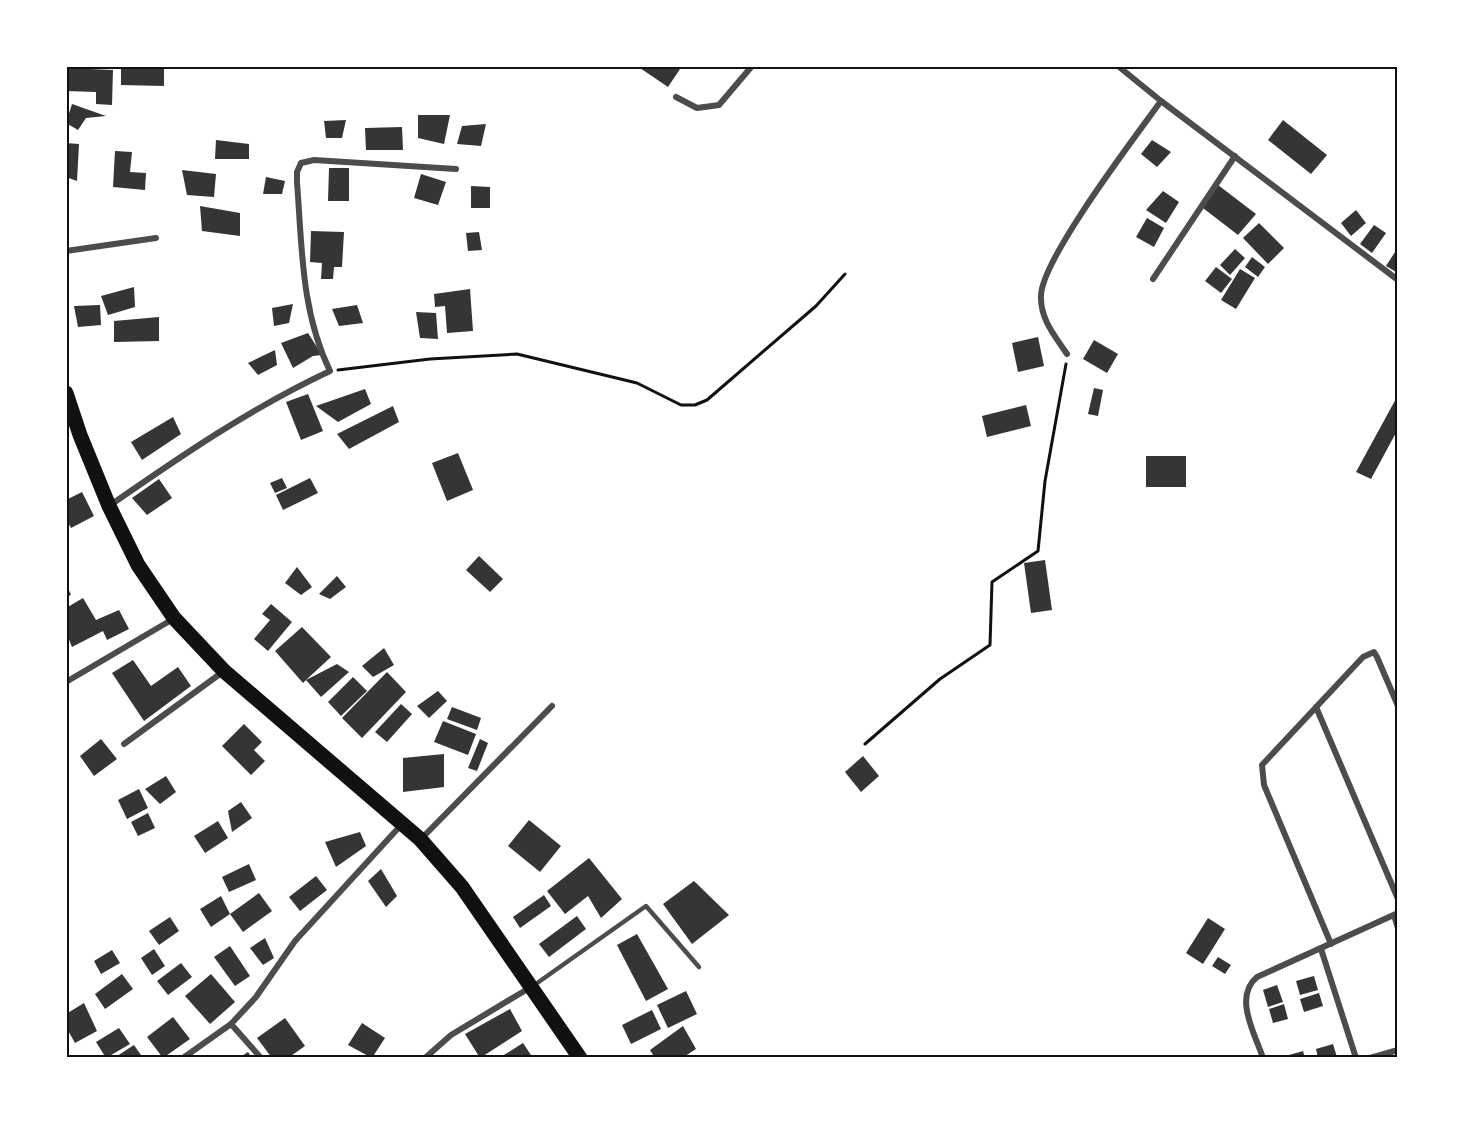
<svg xmlns="http://www.w3.org/2000/svg" width="1464" height="1124" font-family="'PT Sans Narrow',sans-serif">
<style>
.building{fill:#353535}
.lines{fill:none;stroke-linecap:round;stroke-linejoin:round}
.path{stroke:#111;stroke-width:3}
.service{stroke:#4c4c4c;stroke-width:4.5}
.minor{stroke:#4c4c4c;stroke-width:6}
.trunk{stroke:#111;stroke-width:15}
.neatline{fill:none;stroke:#111;stroke-width:2}
</style>
<rect width="100%" height="100%" fill="#fff"/>
<g class="building">
<path d="M121,66H164V86L121,85Z"/>
<path d="M637,66H682L668,87Z"/>
<path d="M66,68L113,70L112,105L96,104V92L66,91Z"/>
<path d="M72,104L106,116L86,118L78,130L66,123Z"/>
<path d="M418,115H450L444,144L418,138Z"/>
<path d="M346,120L342,138H326L324,121Z"/>
<path d="M1283,120L1327,155L1311,174L1268,140Z"/>
<path d="M486,124L481,146L457,144L462,126Z"/>
<path d="M402,127L403,150H366L365,128Z"/>
<path d="M216,140L249,144V159H215Z"/>
<path d="M1152,140L1171,152L1157,167L1141,154Z"/>
<path d="M66,143L79,144L77,181L66,177Z"/>
<path d="M115,151L132,152L130,172L146,173L145,190L113,187Z"/>
<path d="M329,168H349V201H328Z"/>
<path d="M182,170L216,174L214,197L187,195Z"/>
<path d="M421,174L446,182L438,205L414,198Z"/>
<path d="M266,177L285,181L282,194H263Z"/>
<path d="M1218,185L1256,214L1238,235L1203,208Z"/>
<path d="M471,186L490,187V208H471Z"/>
<path d="M1163,191L1179,202L1166,223L1146,210Z"/>
<path d="M200,206L240,213V236L202,231Z"/>
<path d="M1356,210L1366,223L1351,236L1341,223Z"/>
<path d="M1147,218L1164,228L1154,247L1136,237Z"/>
<path d="M1259,223L1284,248L1268,264L1243,238Z"/>
<path d="M1374,225L1386,233L1372,253L1360,244Z"/>
<path d="M311,231L344,232L342,267H334L333,279H321L322,263L310,262Z"/>
<path d="M479,232L482,250L468,251L466,233Z"/>
<path d="M1235,249L1245,258L1230,275L1220,265Z"/>
<path d="M1395,252L1398,253V273L1386,266Z"/>
<path d="M1252,257L1265,267L1258,277L1245,267Z"/>
<path d="M1216,267L1232,279L1221,293L1205,281Z"/>
<path d="M1240,269L1255,278L1236,309L1221,300Z"/>
<path d="M134,287L135,307L108,315L101,296Z"/>
<path d="M470,289L473,331L447,333L445,306L435,307L434,294Z"/>
<path d="M293,304L289,323L274,326L272,308Z"/>
<path d="M100,305L101,325L78,327L74,306Z"/>
<path d="M357,305L363,323L339,326L332,309Z"/>
<path d="M416,312L436,313L438,339L420,338Z"/>
<path d="M159,317V341L114,342V321Z"/>
<path d="M308,333L322,355L313,356L293,368L281,343Z"/>
<path d="M1038,337L1044,366L1018,372L1012,343Z"/>
<path d="M1094,340L1118,354L1107,373L1083,359Z"/>
<path d="M275,350L277,365L258,375L248,363Z"/>
<path d="M1094,388L1103,390L1098,416L1088,414Z"/>
<path d="M365,389L371,404L338,422L316,406Z"/>
<path d="M308,394L323,431L301,440L286,402Z"/>
<path d="M1398,395V429L1371,479L1356,472Z"/>
<path d="M1026,405L1031,426L987,437L982,416Z"/>
<path d="M393,406L399,422L349,449L337,434Z"/>
<path d="M173,417L181,434L142,460L131,442Z"/>
<path d="M458,453L473,490L447,501L432,463Z"/>
<rect x="1146" y="456" width="40" height="31"/>
<path d="M282,478L287,488L275,493L270,483Z"/>
<path d="M310,478L318,493L283,510L276,495Z"/>
<path d="M159,479L172,498L147,515L132,498Z"/>
<path d="M82,492L94,516L71,528L66,519V500Z"/>
<path d="M479,556L503,579L490,592L466,570Z"/>
<path d="M1045,560L1052,610L1031,613L1024,563Z"/>
<path d="M297,567L312,587L301,595L285,583Z"/>
<path d="M337,576L346,587L330,599L319,594Z"/>
<path d="M66,583L71,595L66,597Z"/>
<path d="M83,598L96,620L119,610L129,629L107,640L103,631L72,647L66,632V608Z"/>
<path d="M271,604L292,622L268,651L254,639L270,620L262,614Z"/>
<path d="M302,627L331,657L306,680L337,664L349,672L321,697L306,680L303,683L275,651Z"/>
<path d="M384,648L394,665L373,677L362,666Z"/>
<path d="M133,660L151,686L178,667L191,686L144,721L112,673Z"/>
<path d="M387,672L406,692L362,738L342,718Z"/>
<path d="M353,677L367,691L341,716L328,702Z"/>
<path d="M438,691L447,701L429,718L417,706Z"/>
<path d="M401,704L412,714L387,742L375,732Z"/>
<path d="M452,707L481,718L477,730L447,719Z"/>
<path d="M443,721L476,734L468,755L434,742Z"/>
<path d="M244,724L262,742L254,750L265,761L251,775L222,746Z"/>
<path d="M101,739L117,759L94,776L80,756Z"/>
<path d="M480,739L488,743L477,771L468,768Z"/>
<path d="M444,754V787L403,792V758Z"/>
<path d="M863,756L879,776L861,792L845,772Z"/>
<path d="M166,776L176,792L160,804L145,789Z"/>
<path d="M139,789L148,808L127,819L118,800Z"/>
<path d="M241,802L252,818L232,832L228,811Z"/>
<path d="M148,813L155,828L138,836L131,822Z"/>
<path d="M529,820L561,846L540,872L508,846Z"/>
<path d="M218,821L228,838L205,853L194,836Z"/>
<path d="M360,832L366,846L336,867L325,842Z"/>
<path d="M589,858L622,899L601,918L588,896L565,914L547,891Z"/>
<path d="M249,864L256,880L229,892L222,877Z"/>
<path d="M381,869L397,896L386,907L368,881Z"/>
<path d="M316,876L327,890L300,911L289,897Z"/>
<path d="M694,881L729,915L692,944L663,904Z"/>
<path d="M259,893L272,911L243,932L230,914Z"/>
<path d="M544,895L551,906L520,928L513,917Z"/>
<path d="M221,896L230,914L211,927L200,909Z"/>
<path d="M577,916L586,929L549,957L539,944Z"/>
<path d="M170,917L179,931L159,945L149,931Z"/>
<path d="M1208,918L1225,929L1203,964L1186,953Z"/>
<path d="M637,934L668,989L646,1001L617,945Z"/>
<path d="M265,938L274,958L263,965L250,948Z"/>
<path d="M230,946L250,976L235,986L214,957Z"/>
<path d="M154,949L165,966L152,975L141,958Z"/>
<path d="M112,950L120,963L101,974L94,961Z"/>
<path d="M1218,957L1231,965L1225,974L1212,966Z"/>
<path d="M181,963L192,977L168,995L157,981Z"/>
<path d="M122,974L133,989L105,1009L95,994Z"/>
<path d="M211,974L235,1002L210,1024L185,996Z"/>
<path d="M1314,976L1318,990L1300,995L1296,981Z"/>
<path d="M1277,985L1283,1002L1268,1007L1263,990Z"/>
<path d="M686,991L697,1014L668,1028L657,1005Z"/>
<path d="M1319,993L1323,1006L1304,1012L1300,999Z"/>
<path d="M84,1003L97,1031L75,1043L66,1027V1014Z"/>
<path d="M1284,1004L1288,1019L1273,1023L1269,1009Z"/>
<path d="M510,1009L522,1031L480,1058L465,1034Z"/>
<path d="M652,1010L661,1029L631,1044L622,1025Z"/>
<path d="M173,1017L190,1039L163,1058L147,1037Z"/>
<path d="M285,1018L305,1046L288,1058H272L257,1038Z"/>
<path d="M362,1023L385,1038L372,1058L348,1045Z"/>
<path d="M683,1026L696,1049L682,1058H655L650,1050Z"/>
<path d="M119,1028L130,1044L106,1058L96,1042Z"/>
<path d="M523,1043L533,1058H499Z"/>
<path d="M1333,1044L1337,1057L1318,1058L1316,1049Z"/>
<path d="M134,1045L143,1058H114Z"/>
<path d="M1303,1051L1305,1058H1282V1057Z"/>
<path d="M248,1052L252,1058H239Z"/>
</g>
<g class="lines">
<g class="path">
<path d="M338,370L430,359L517,354L637,383L681,405H695L707,400L816,306L845,274"/>
<path d="M865,744L940,679L990,645L992,582L1038,551L1045,481L1066,364"/>
</g>
<path class="service" d="M533,986L646,906L699,967"/>
<g class="minor">
<path d="M1118,66L1161,101L1398,280"/>
<path d="M676,97L697,108L719,105L752,66"/>
<path d="M66,251L156,238"/>
<path d="M1153,279L1235,156"/>
<path d="M1067,354C1055,336 1040,319 1041,296C1041,260 1135,137 1161,101"/>
<path d="M109,506C181,456 251,408 330,371C301,312 302,246 297,182V172L301,163L314,160L456,169"/>
<path d="M66,682L173,619"/>
<path d="M1316,707L1398,899"/>
<path d="M124,744L224,671"/>
<path d="M66,827V854"/>
<path d="M421,839L552,706"/>
<path d="M1394,915L1398,928"/>
<path d="M1331,944L1264,785L1262,765L1363,657L1374,652L1377,657L1398,706"/>
<path d="M1321,949L1356,1058"/>
<path d="M231,1024L261,1058"/>
<path d="M183,1058L231,1024L256,997L295,941L402,824"/>
<path d="M425,1058L451,1035L531,987"/>
<path d="M1263,1058C1255,1034 1233,997 1257,977L1398,913"/>
<path d="M1370,1058L1398,1050"/>
</g>
<path class="trunk" d="M66,393L80,435L109,506L138,565L174,618L224,671L420,839L462,887L580,1058"/>
</g>
<rect width="1464" height="1124" fill="none" stroke="#ffffff" stroke-width="135"/>
<rect x="68" y="68" width="1328" height="988" class="neatline"/>
</svg>
